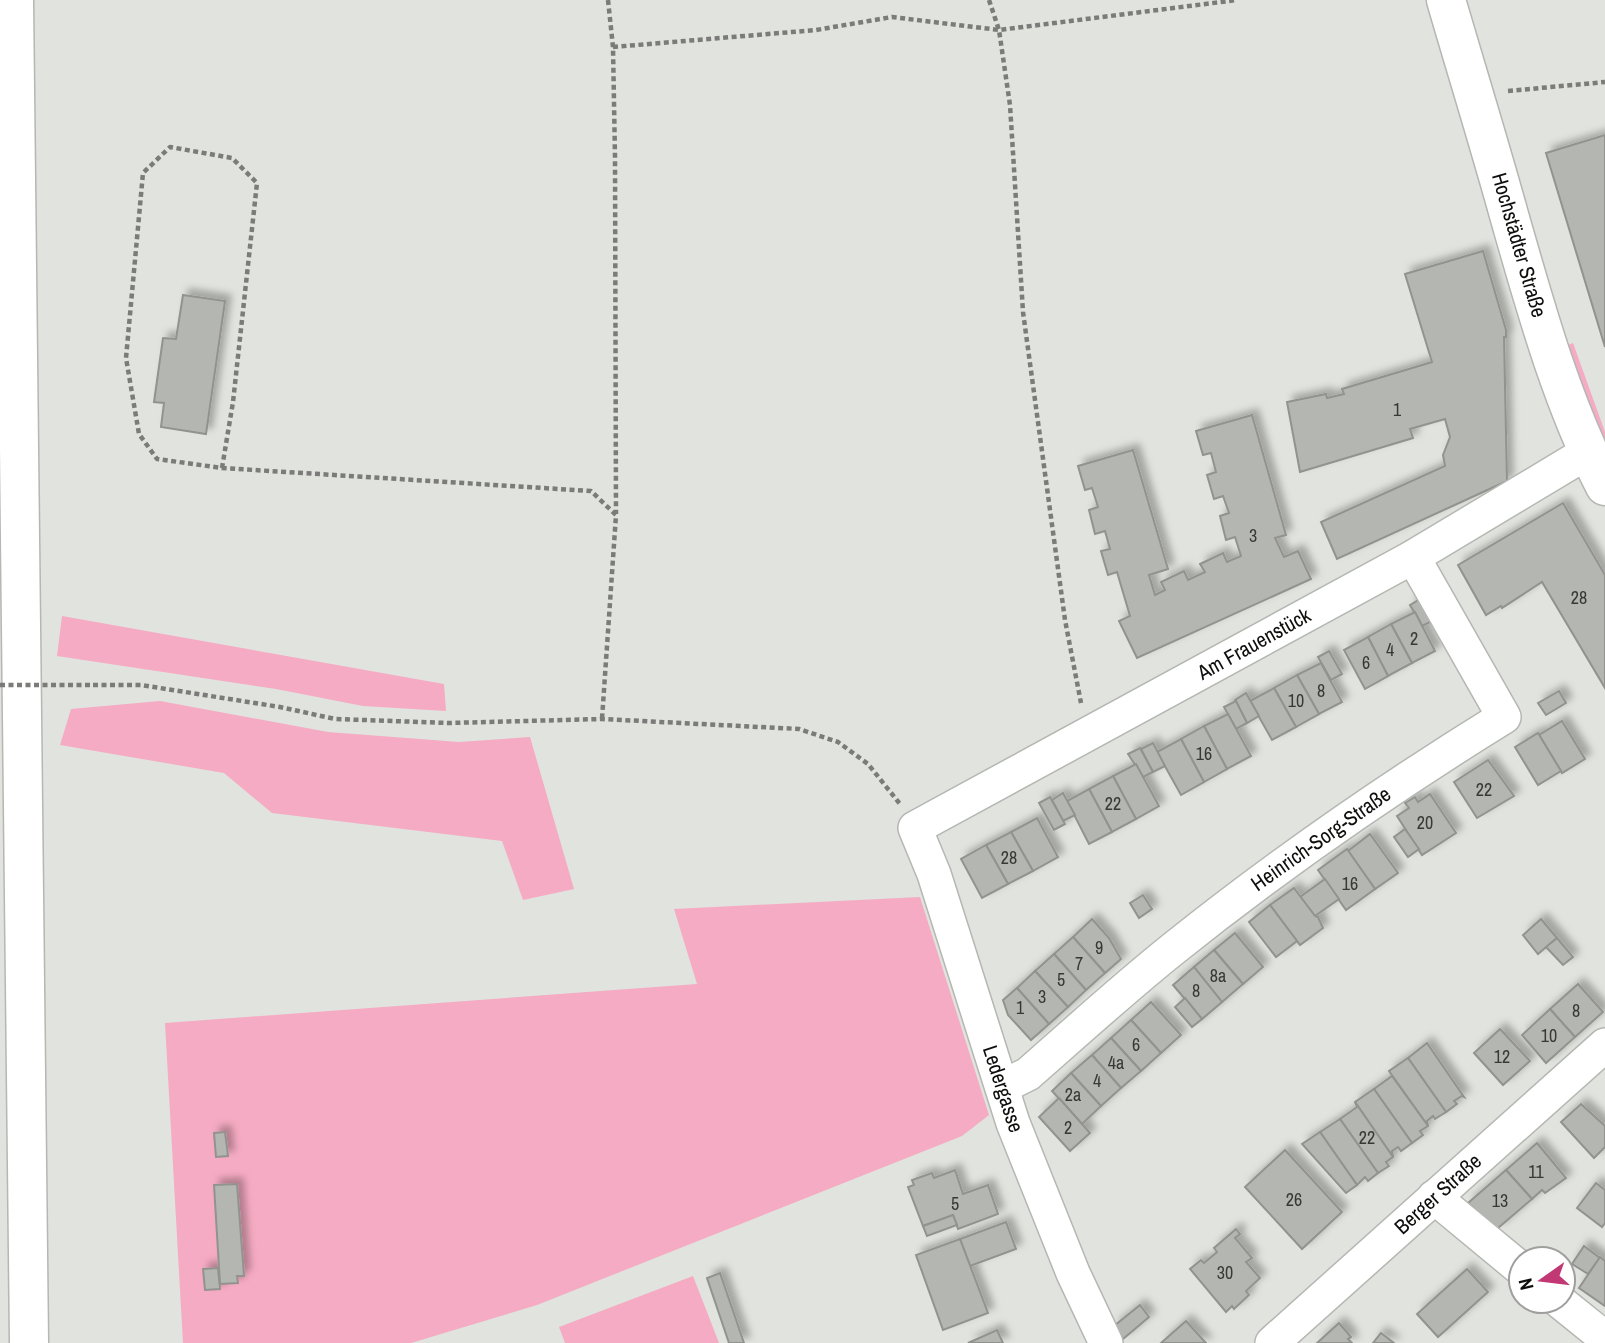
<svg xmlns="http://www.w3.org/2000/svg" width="1605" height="1343" font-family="'Archivo Narrow',sans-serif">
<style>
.green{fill:#f5abc3}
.building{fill:#b4b6b1;stroke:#92938f;stroke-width:2;filter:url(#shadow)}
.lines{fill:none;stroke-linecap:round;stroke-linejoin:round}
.minor-casing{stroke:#b5b7b2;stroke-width:36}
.tertiary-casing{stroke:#b5b7b2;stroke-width:41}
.secondary-casing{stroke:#b5b7b2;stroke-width:41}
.path{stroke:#7b7c79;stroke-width:4.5;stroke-dasharray:5 3.5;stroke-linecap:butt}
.minor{stroke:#fff;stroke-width:33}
.tertiary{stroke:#fff;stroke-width:38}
.secondary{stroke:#fff;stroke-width:38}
.path-bridge{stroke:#7b7c79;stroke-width:4.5;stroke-dasharray:5 3.5;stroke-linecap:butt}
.labels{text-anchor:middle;stroke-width:5;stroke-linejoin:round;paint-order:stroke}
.number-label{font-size:18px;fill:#383836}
.street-label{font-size:21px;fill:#0e0e0d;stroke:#fff}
</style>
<defs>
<filter id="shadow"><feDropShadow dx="6" dy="-6" stdDeviation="3.5" flood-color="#0004"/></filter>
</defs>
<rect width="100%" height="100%" fill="#e1e3de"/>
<g class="green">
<path d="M1573,343L1605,432V456L1563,347Z"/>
<path d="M62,616L444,684L446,711L363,706L276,689L57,656Z"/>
<path d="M160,701L328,732L459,742L530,737L574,889L523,900L502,841L272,813L224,773L60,745L71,709Z"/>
<path d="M920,897L989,1115L962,1136L537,1305L411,1343H183L165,1023L697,984L674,909Z"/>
<path d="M693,1276L719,1343H565L559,1327Z"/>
</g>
<g class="building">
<path d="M1605,135V347L1546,153Z"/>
<path d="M1483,251L1506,330V337H1504L1507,481L1337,559L1321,522L1445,466L1443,455L1450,437L1445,419L1410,429L1413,438L1300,472L1287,402L1326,394L1327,398L1344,394L1342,389L1432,362L1405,274Z"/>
<path d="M183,295L225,301L206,434L161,427L164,403L154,402L163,338L176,339Z"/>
<path d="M1252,415L1286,535L1275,538L1284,557L1298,551L1311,579L1137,658L1119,621L1130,616L1117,572L1108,575L1101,551L1110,549L1105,531L1095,534L1089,510L1098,507L1092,488L1085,490L1078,466L1133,450L1168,569L1149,575L1155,595L1165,590L1161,582L1184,571L1188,580L1205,572L1200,564L1223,553L1227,562L1241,556L1235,537L1226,540L1220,516L1229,513L1223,496L1214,499L1207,475L1216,472L1211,453L1203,455L1196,431Z"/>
<path d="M1563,503L1605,575V688L1542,582L1502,608L1501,606L1486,615L1458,565Z"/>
<path d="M1422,598L1434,620L1422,626L1410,605Z"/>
<path d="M1415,612L1435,651L1412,663L1391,624Z"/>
<path d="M1391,624L1412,663L1388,676L1368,637Z"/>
<path d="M1368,637L1388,676L1365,689L1344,650Z"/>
<path d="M1329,651L1342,674L1331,680L1318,657Z"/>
<path d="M1321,663L1342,702L1319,714L1297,675Z"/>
<path d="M1297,675L1319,714L1296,727L1274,688Z"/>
<path d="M1274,688L1296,727L1272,740L1250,701Z"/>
<path d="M1559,691L1566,703L1546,715L1538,703Z"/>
<path d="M1246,693L1259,716L1247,723L1235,700Z"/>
<path d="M1236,701L1247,723L1236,729L1224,707Z"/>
<path d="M1228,714L1251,756L1227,769L1204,726Z"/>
<path d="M1562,721L1585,759L1562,773L1539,735Z"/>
<path d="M1204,726L1227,769L1204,782L1181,739Z"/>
<path d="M1538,733L1561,771L1538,785L1515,747Z"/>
<path d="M1181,739L1204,782L1181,795L1157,752Z"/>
<path d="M1153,743L1165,766L1153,772L1141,749Z"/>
<path d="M1140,748L1153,772L1143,777L1128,754Z"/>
<path d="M1488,760L1514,796L1477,818L1454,782Z"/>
<path d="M1136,764L1159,806L1136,819L1113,776Z"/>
<path d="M1113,776L1136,819L1112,832L1089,789Z"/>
<path d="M1089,789L1112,832L1089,844L1067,801Z"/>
<path d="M1063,793L1075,815L1063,821L1052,800Z"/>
<path d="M1430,794L1456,833L1422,855L1397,816L1409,808L1405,803L1415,797L1418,802Z"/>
<path d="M1050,797L1065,824L1054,830L1039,803Z"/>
<path d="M1037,818L1058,857L1033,871L1011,832Z"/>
<path d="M1405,829L1419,849L1408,857L1394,837Z"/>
<path d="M1011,832L1033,871L1008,884L986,845Z"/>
<path d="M1370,834L1398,873L1375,889L1348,851Z"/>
<path d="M986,845L1008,884L982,898L961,859Z"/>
<path d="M1347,849L1375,889L1346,910L1318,870Z"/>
<path d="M1325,879L1339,899L1315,916L1300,897Z"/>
<path d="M1294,888L1315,916L1318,917L1323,928L1300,945L1270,905Z"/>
<path d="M1143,895L1152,909L1139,918L1130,903Z"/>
<path d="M1270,905L1297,941L1276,957L1249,922Z"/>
<path d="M1092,919L1109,938L1121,959L1105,973L1073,937Z"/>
<path d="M1541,919L1557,938L1538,954L1523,935Z"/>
<path d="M1235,933L1263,967L1243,984L1214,950Z"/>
<path d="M1073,937L1105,973L1086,990L1054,954Z"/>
<path d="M1557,938L1573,957L1563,965L1546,947Z"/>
<path d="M1214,950L1243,984L1222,1002L1194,967Z"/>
<path d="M1054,954L1086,990L1068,1007L1035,971Z"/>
<path d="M1194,967L1222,1002L1202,1019L1173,985Z"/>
<path d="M1035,971L1068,1007L1049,1024L1017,988Z"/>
<path d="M1578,984L1603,1012L1575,1037L1550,1009Z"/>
<path d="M1017,988L1049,1024L1031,1040L1008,1015L1003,1000Z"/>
<path d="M1185,998L1202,1019L1192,1027L1175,1007Z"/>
<path d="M1151,1002L1181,1035L1161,1053L1131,1020Z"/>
<path d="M1550,1009L1575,1037L1546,1063L1522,1035Z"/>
<path d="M1131,1020L1161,1053L1141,1071L1111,1038Z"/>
<path d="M1500,1029L1530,1061L1503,1085L1474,1053Z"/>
<path d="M1111,1038L1141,1071L1121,1088L1092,1055Z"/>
<path d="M1427,1043L1464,1097L1462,1096L1454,1101L1457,1104L1446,1112L1408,1058Z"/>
<path d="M1092,1055L1121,1088L1101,1106L1071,1073Z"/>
<path d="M1408,1058L1446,1112L1435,1119L1433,1116L1427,1121L1428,1126L1389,1071Z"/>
<path d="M1071,1073L1101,1106L1082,1124L1052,1091Z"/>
<path d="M1392,1076L1428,1126L1420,1131L1423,1135L1412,1143L1374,1089Z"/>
<path d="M1374,1089L1412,1143L1401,1151L1398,1147L1392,1151L1393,1157L1355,1102Z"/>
<path d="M1059,1098L1090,1133L1070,1151L1039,1117Z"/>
<path d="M1355,1102L1393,1157L1386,1162L1389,1166L1378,1173L1340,1119L1357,1107Z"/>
<path d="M1581,1104L1605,1126V1147L1594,1158L1561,1122Z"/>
<path d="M1340,1119L1378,1173L1368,1181L1365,1177L1357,1185L1320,1132Z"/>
<path d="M225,1132L228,1156L216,1157L214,1133Z"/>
<path d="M1320,1132L1357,1185L1346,1193L1302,1144Z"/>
<path d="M1537,1143L1566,1178L1545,1193L1542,1190L1532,1199L1506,1170Z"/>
<path d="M1285,1150L1342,1212L1302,1249L1245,1187Z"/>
<path d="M955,1170L963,1194L988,1185L998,1214L958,1229L953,1215L923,1226L908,1187L914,1185L912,1180L932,1173L934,1178Z"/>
<path d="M1506,1170L1532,1199L1497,1229L1468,1203Z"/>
<path d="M1596,1183L1605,1190V1223L1602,1227L1577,1208Z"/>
<path d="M237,1184L244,1276H237L238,1283L220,1284L214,1185Z"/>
<path d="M953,1215L957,1225L927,1236L923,1226Z"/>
<path d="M1006,1222L1016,1249L970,1266L960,1239Z"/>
<path d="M1236,1229L1240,1234L1235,1238L1252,1258L1246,1262L1260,1278L1246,1291L1249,1295L1234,1309L1232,1306L1226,1312L1190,1269L1201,1260L1204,1263L1217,1252L1214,1248Z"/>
<path d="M960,1239L988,1313L943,1330L916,1255Z"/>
<path d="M1584,1246L1600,1258L1588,1274L1572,1264Z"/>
<path d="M1600,1257L1605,1261V1306L1579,1288Z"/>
<path d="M218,1268L220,1289L205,1290L203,1269Z"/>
<path d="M1467,1269L1488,1292L1438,1337L1417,1314Z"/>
<path d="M720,1273L744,1343H729L707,1278Z"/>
<path d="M1140,1305L1149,1317L1123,1339L1114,1326Z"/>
<path d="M1186,1321L1206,1343H1161Z"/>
<path d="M1339,1323L1351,1337L1348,1339L1352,1343H1317Z"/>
<path d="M997,1330L1003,1343H968Z"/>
<path d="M1381,1333L1394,1343H1373Z"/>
</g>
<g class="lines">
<g class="minor-casing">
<g id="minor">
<path d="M1002,1087L1028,1074C1076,1032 1123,989 1173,949C1279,864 1389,788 1504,717L1413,557"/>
<path d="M1434,1197L1521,1269"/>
<path d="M1559,1301L1605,1338"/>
<path d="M1106,1343L1073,1273L1013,1123L934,874L915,828L1413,557L1588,452"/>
<path d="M1272,1343L1605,1045"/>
</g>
</g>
<g class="tertiary-casing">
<path id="tertiary" d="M1446,0C1467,72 1489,143 1509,215C1535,306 1561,401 1605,486"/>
</g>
<g class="secondary-casing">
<path id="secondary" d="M14,0L29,1343"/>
</g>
<g class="path">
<path d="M608,0L613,47L615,157L616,514"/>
<path d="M989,0L999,30L1010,105L1023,312L1065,620L1081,703"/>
<path d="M613,47L816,30L892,17L999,30L1237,0"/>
<path d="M1508,91L1605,82"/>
<path d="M222,468L233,402L257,183L232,158L170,147L143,173L126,358L139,434L157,459L222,468L591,491L616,515L602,719"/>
<path d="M93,685H141L280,707L335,719L449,723L602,719L799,729L838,742L868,764L900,804"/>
</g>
<use href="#minor" class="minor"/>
<use href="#tertiary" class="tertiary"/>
<use href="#secondary" class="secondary"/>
<path class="path-bridge" d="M0,685H93"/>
</g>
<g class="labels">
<g class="number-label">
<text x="1397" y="416">1</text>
<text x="1253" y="542">3</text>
<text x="1579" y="604">28</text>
<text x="1414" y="645">2</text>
<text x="1390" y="656">4</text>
<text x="1366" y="669">6</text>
<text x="1321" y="697">8</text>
<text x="1296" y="707">10</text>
<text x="1204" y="760">16</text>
<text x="1484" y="796">22</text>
<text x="1113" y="810">22</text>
<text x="1425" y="829">20</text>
<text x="1009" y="864">28</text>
<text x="1350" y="890">16</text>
<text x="1099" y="954">9</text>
<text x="1079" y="970">7</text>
<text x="1218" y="982">8a</text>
<text x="1061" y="986">5</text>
<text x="1196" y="997">8</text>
<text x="1042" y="1003">3</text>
<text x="1020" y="1014">1</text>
<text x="1576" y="1017">8</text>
<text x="1549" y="1042">10</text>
<text x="1136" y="1051">6</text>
<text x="1502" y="1063">12</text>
<text x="1116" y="1069">4a</text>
<text x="1097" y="1087">4</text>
<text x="1073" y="1101">2a</text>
<text x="1068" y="1134">2</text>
<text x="1367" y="1144">22</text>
<text x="1536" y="1178">11</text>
<text x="1294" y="1206">26</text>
<text x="1500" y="1207">13</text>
<text x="955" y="1210">5</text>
<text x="1225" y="1279">30</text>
</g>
<g class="street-label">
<text transform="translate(1519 245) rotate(74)" y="7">Hochstädter Straße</text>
<text transform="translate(1254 644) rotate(-29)" y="7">Am Frauenstück</text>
<text transform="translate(1321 839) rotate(-35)" y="7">Heinrich-Sorg-Straße</text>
<text transform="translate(1003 1089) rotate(72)" y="7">Ledergasse</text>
<text transform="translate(1438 1194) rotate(-42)" y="7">Berger Straße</text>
</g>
</g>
<g transform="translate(1542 1280) rotate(256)"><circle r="33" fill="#ffffff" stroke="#9f9f9e" stroke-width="2"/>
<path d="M0-5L12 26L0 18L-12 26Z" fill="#c13874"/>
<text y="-10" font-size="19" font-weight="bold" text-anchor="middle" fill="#0e0e0d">N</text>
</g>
</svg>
